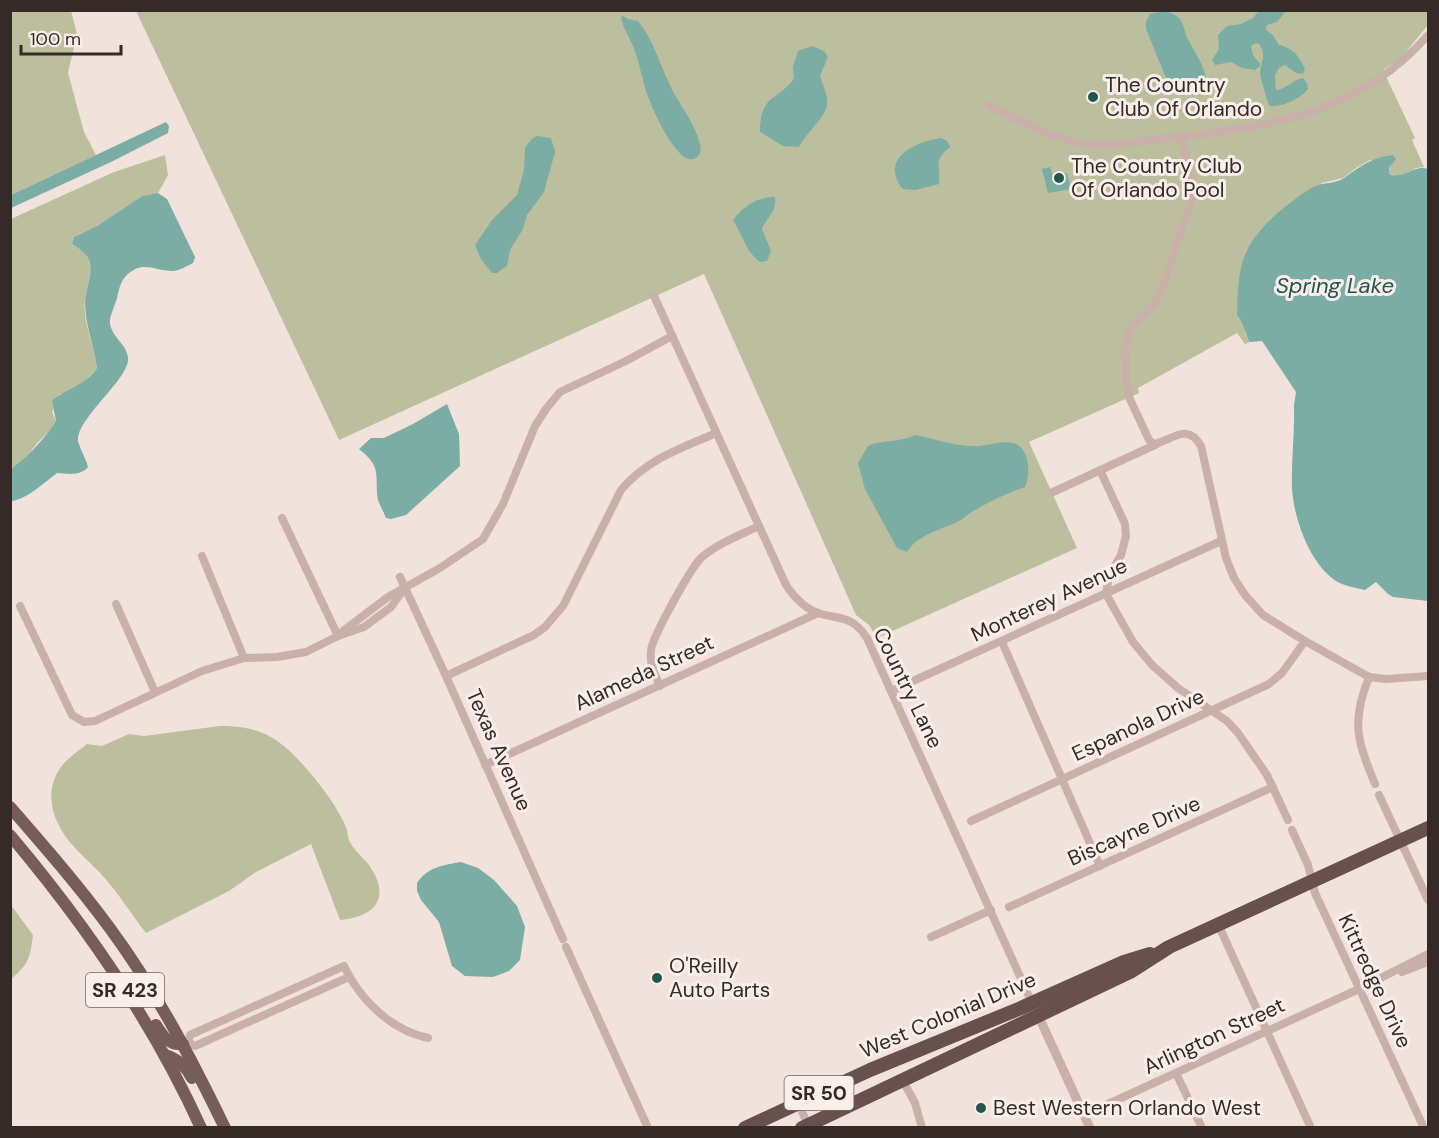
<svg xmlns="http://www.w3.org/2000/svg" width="1439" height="1138" font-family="'DM Sans',sans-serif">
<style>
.green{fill:#bcbf9d}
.water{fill:#7cada4}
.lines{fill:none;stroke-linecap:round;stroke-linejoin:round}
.minor{stroke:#c9b0a9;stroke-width:8}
.tertiary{stroke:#c9b0a9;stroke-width:9}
.primary{stroke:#775d5a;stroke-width:12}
.trunk{stroke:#67504d;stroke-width:14}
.poi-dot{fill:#20564d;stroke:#f9eee9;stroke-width:2}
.labels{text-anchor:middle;stroke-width:6;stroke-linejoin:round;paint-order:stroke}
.shield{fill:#f9eee9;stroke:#706562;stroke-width:1.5}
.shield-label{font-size:20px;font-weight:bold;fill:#362a28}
.poi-label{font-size:21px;fill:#362a28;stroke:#f9eee9;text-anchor:start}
.street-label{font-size:21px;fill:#362a28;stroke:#f9eee9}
.water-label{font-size:22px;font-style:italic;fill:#20564d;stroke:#f9eee9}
</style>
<rect width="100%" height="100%" fill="#f1e2dc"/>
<g class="green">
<path d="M10,11H71L77,34L68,73L84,132L96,155L11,195Z"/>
<path d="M136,11H1428V25L1401,58L1383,70L1415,138L1412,140L1424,167L1416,168L1402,176L1389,174L1388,172L1391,164L1370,160L1356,168L1343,178L1322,183L1264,227L1245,255L1244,324L1245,334L1250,342L1245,344L1237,333L1138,388L1139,393L1029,442L1077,548L877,638L869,625L856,615L704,274L339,440Z"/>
<path d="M165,155L168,175L158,193L142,196L97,226L74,237L72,244C78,248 86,253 89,260C93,273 87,286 85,298C82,321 94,344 97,368L82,385L59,395L52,412L56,421L50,431L38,442L25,459L15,466L11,474V219L114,172Z"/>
<path d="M220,726C265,726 282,740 310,773C324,789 337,807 346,827C348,831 347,836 349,840C353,850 363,857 369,865C392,898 375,917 340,920L311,844L256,872L229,891L146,933C131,914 118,892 101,874C93,865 83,857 75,848C52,823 40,789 66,761C72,755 80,750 87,744L102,746L129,734L144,736Z"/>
<path d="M11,905L33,935C30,958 29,964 11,979Z"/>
</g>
<g class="water">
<path d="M1163,11C1169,12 1176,14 1180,19C1184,25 1185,34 1189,41C1196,55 1214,79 1203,94L1199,95L1168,83L1146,29V22L1150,14Z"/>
<path d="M1261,11H1286L1277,22L1267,25L1266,30L1273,35L1279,45C1293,48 1299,56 1305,69L1303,74L1296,73L1285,65L1279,68L1275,75L1276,90C1287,89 1292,80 1303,78L1307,83L1308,89C1301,98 1281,108 1270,106C1267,102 1260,77 1260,72C1261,61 1267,56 1259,44L1256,43L1251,46L1253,55L1260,64V66L1255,70L1242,68L1231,62L1215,65L1212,60L1219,49L1218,35L1227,26L1241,24L1253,18L1257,13Z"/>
<path d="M623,16L628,19L638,21C653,39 659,62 669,83C678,104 695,122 700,144C701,149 701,154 697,157C681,172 653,111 649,99C642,82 640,63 633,46C629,35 623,30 621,17Z"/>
<path d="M812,46L824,51L828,57L820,76C823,85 828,95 827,104C826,117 806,133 799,147L783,146L760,132C760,93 779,101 794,78L793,67L798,51Z"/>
<path d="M166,122L169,126L168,133L111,162L11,208V195Z"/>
<path d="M537,136L551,138L555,152L544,192L527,215L523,229L510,250L507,266L497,273H492L481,259L475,245L492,220L517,195L524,170L525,147L533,138Z"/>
<path d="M941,138L947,141L950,147C931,163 942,163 939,184L915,190L903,189C898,184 896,179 895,172C893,151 924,140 941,138Z"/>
<path d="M1393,155L1396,159L1389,168V174C1404,180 1414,164 1428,169V601L1393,597L1388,594L1376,582L1365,590C1358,588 1349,587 1342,584C1312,571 1294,520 1292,489C1291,461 1295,433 1294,405L1296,392L1262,341L1250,342C1243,331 1246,326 1237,315C1238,295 1237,274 1245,255C1255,228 1289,202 1313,187C1323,182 1335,184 1344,178C1360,166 1373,157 1393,155Z"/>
<path d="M1050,167L1053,177L1067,173L1071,189L1048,193L1042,169Z"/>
<path d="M158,193L167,199L195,257L193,263C187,266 179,271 172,271C154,271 142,259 125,277C120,283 119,290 117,298C115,306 109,316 110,324C113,340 133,348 127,365C119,387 76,421 78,441C80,449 86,459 88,467C81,476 68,474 57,473C45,482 27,499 12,501L11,498C10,491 9,482 10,474C12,465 20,463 26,457C35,448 50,432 56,421L52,401C68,387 84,387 97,368C94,345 85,325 85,302C85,289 94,274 89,260C86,253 78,248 72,244L74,237L97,226L142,196Z"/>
<path d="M775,197C777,212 767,217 762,229L771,251L767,261L760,262C745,251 742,234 733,220C743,206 758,197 775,197Z"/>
<path d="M447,404L459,434L460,466L406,515L391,519L386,518C384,512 380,506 378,500C374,474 383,468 359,449L371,438H384L413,424Z"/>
<path d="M915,435C934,439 952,445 971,446C991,448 1019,430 1027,459C1029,468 1029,478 1025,487C1009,492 991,501 975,510C969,513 965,518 959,521C941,530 918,534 907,552L897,548L865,489L858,463L868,446C884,439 899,443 915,435Z"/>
<path d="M461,862L478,868L494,880L517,906L525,927L520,960L509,971L493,977L465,976L452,966L439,922L421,900L417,891V883C427,867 444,865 461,862Z"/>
</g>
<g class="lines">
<g class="minor">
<path d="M989,106C1018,120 1054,140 1087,144C1109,147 1145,140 1169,138C1267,127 1360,114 1428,35"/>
<path d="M1181,136L1194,191L1160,294L1152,306L1130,328L1125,347L1126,382L1129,397L1149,440L1154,444C1173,440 1187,422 1201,446L1226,558L1234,578L1245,595L1263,615L1305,641L1369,677L1386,679L1428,676"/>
<path d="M654,296L786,585C794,597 804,608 818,613C841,620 852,615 867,638L1032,1003"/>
<path d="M1100,470L1125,524L1126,536L1121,555L1109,576L1106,594L1133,642L1152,665L1178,688L1227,721L1238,733L1267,775L1288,820"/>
<path d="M1053,492L1157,444"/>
<path d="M282,518L338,636"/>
<path d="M202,556L244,658"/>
<path d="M400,577L446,676L563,939"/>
<path d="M116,604L155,692"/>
<path d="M20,606L72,715L84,722L95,721L202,671L244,658L277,657L306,652L338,636L364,627L391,607L405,588"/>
<path d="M343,631L388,597L440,568L483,539L503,504L535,426L546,409L560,392L626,361L672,336"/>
<path d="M1002,642L1100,866"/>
<path d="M446,676L534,635L545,627L563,606L621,490C647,459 680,449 716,433"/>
<path d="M1369,677C1351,722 1357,740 1375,784"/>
<path d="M660,686C655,675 649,663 651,650C653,636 691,567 702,557C719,543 740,535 759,526"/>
<path d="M891,691L1221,541"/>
<path d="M485,765L818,613"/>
<path d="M1379,795L1428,900"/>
<path d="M971,821L1269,684L1282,673L1305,641"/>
<path d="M1292,830L1308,865L1315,893L1424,1128"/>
<path d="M1009,907L1273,787"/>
<path d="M1218,924L1311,1128"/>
<path d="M931,937L991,910"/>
<path d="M566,947L648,1128"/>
<path d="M1402,972L1428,962"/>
<path d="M188,1042L195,1046L349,977"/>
<path d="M183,1044L188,1042L190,1035L344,966C360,1000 391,1030 428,1038"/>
<path d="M1176,1073L1202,1128"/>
<path d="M903,1081L915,1103L922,1128"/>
<path d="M798,1103L808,1125"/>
<path d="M1084,1115L1359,989L1428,954"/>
</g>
<path class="tertiary" d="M1037,1013L1090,1128"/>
<g class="primary">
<path d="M10,807C44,846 78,885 109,927C155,989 191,1058 225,1128"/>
<path d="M10,835C85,924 153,1022 201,1128"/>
<path d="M156,1025C162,1035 169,1046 183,1044"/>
<path d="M165,1055C178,1059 186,1066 192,1078"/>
</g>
<g class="trunk">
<path d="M745,1128L870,1070L1021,1008L1124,962L1150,954"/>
<path d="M802,1128L1130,972L1169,947L1428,828"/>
</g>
</g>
<g class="poi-dot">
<circle cx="1093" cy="97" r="6"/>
<circle cx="1059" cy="178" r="6"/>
<circle cx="657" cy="978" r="6"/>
<circle cx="981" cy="1108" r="6"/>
</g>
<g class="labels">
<g class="shield">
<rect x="86" y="973" width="78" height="34" rx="4.5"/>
<rect x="784.5" y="1076" width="69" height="34" rx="4.5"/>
</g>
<g class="shield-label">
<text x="125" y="997">SR 423</text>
<text x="819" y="1100">SR 50</text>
</g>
<g class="poi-label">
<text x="1105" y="92">The Country<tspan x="1105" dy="24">Club Of Orlando</tspan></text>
<text x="1071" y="173">The Country Club<tspan x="1071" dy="24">Of Orlando Pool</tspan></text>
<text x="669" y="973">O'Reilly<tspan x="669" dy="24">Auto Parts</tspan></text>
<text x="993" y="1115">Best Western Orlando West</text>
</g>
<g class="street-label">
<text transform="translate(1049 600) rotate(-25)" y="7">Monterey Avenue</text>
<text transform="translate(644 673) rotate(-25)" y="7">Alameda Street</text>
<text transform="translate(908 688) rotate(64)" y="7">Country Lane</text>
<text transform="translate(1138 725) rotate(-25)" y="7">Espanola Drive</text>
<text transform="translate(499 750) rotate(66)" y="7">Texas Avenue</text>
<text transform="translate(1134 831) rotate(-24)" y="7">Biscayne Drive</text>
<text transform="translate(1375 981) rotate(65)" y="7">Kittredge Drive</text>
<text transform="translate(948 1015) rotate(-23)" y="7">West Colonial Drive</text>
<text transform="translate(1214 1036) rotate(-25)" y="7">Arlington Street</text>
</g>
<g class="water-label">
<text x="1335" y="293">Spring Lake</text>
</g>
</g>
<rect width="1439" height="1138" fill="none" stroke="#362a28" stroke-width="24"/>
<path d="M21 45v9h100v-9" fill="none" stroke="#362a28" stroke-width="3"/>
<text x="30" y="45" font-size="18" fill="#362a28" stroke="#f9eee9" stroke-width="4.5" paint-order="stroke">100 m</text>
</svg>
